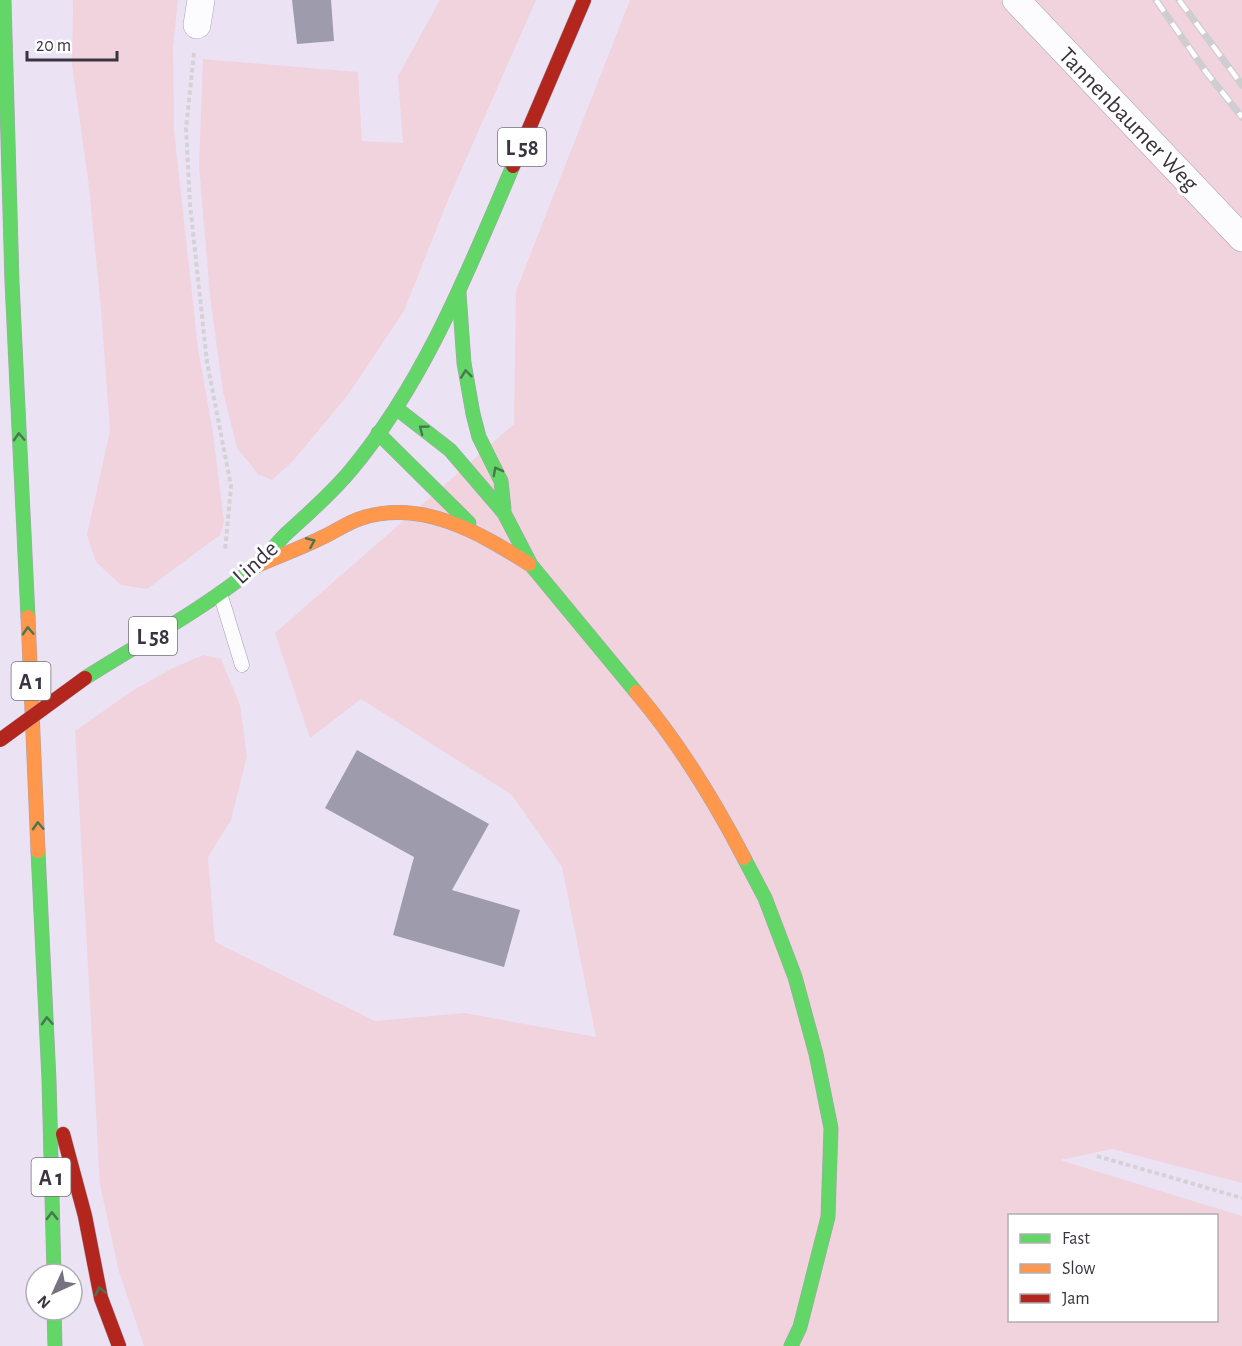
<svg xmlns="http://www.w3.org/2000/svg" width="1242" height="1346" font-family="'Alegreya Sans',sans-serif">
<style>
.green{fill:#f0d3dd;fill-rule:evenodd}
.building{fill:#9e9cac}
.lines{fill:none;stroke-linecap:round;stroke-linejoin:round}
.lane-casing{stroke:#aaa3b0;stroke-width:15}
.street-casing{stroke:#aaa3b0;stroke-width:28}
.fast-casing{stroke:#aaa3b0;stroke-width:15}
.slow-casing{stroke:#aaa3b0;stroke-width:15}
.jam-casing{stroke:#aaa3b0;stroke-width:15}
.path{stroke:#d5d2d7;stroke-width:4;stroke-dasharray:4.5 3;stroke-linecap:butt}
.lane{stroke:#fcfbfd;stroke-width:14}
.street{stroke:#fcfbfd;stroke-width:27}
.fast{stroke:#63d668;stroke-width:14}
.slow{stroke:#ff974d;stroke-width:14}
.jam{stroke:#b3261e;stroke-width:14}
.rail-casing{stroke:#cfcdd1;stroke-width:7}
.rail{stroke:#fff;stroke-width:4.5;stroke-dasharray:14;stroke-linecap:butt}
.jam-bridge-casing{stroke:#aaa3b0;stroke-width:15;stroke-linecap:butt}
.jam-bridge{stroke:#b3261e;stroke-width:14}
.oneway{stroke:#4a7551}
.labels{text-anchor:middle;stroke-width:6;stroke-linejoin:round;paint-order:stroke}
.shield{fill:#fff;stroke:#75717a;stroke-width:1.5}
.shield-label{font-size:22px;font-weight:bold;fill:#3a3441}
.street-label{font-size:24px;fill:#3a3441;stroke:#fff}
</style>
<rect width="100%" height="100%" fill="#ebe3f4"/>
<g class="green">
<path d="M73,0H178L173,48L174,130L198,348L213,433L224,521L220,535L147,589L121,585L96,562L87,535L110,431L101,309L89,187L72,65Z"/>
<path d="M440,0H536L448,200L404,311L348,395L293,461L272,480L258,474L237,448L223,392L210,296L199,165L203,59L358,72L362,141L403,143L398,76Z"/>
<path d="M630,0H1242V1183L1112,1149L1060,1160L1242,1216V1346H144L119,1272L100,1185L75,731L132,691L173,668L203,655L221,659L240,705L247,756L231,820L208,857L215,942L375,1021L465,1013L596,1037L562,867L512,795L361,699L310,738L275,633L514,424L516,291ZM1010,1216H1216V1320H1010Z"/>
</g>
<g class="building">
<path d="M292,0H331L334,41L297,44Z"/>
<path d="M357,750L489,824L452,890L520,910L504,967L393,935L414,857L325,808Z"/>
</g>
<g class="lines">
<g class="lane-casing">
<path id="lane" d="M220,593L242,665"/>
</g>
<g class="street-casing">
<g id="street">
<path d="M1016,0L1242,238"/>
<path d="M197,25L201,0"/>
</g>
</g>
<g class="fast-casing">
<g id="fast">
<path d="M4,0L12,282L28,617"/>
<path d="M459,293L464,363L473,414L479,437L501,481L504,509"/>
<path d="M396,408L450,450L504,513L531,565L636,692"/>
<path d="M378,433L469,523"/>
<path d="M85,678C142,642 204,609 256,566C268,557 276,543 287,533C309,513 332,493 351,470C425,381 468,271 513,166"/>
<path d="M38,851L49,1080L54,1274"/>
<path d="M744,858L765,898L795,977L816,1054L831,1128L828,1217L800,1327L791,1346"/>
<path d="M54,1310L55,1346"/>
</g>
</g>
<g class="slow-casing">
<g id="slow">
<path d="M258,565C279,556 301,548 321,538C335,532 348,522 362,518C423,499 480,533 529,564"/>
<path d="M28,617L38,851"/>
<path d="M636,692C679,743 714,800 744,858"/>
</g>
</g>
<g class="jam-casing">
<g id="jam">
<path d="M513,166L584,0"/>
<path d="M63,1134L85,1216L101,1298L119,1346"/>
</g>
</g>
<g class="path">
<path d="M194,53L186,128L190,204L207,362L231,486L225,551"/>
<path d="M1097,1156L1242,1198"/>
</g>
<use href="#lane" class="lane"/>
<use href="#street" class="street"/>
<use href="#fast" class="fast"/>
<use href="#slow" class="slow"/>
<use href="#jam" class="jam"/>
<g class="rail-casing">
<g id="rail">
<path d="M1156,0L1206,72L1242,117"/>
<path d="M1179,0L1242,85"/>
</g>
</g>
<use href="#rail" class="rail"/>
<g class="jam-bridge-casing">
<path id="jam-bridge" d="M0,740L85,678"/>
</g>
<use href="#jam-bridge" class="jam-bridge"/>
</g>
<defs><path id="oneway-chevron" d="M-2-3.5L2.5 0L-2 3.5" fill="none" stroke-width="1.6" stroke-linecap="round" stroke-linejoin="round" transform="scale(1.5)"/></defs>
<g class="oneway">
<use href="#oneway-chevron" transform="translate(466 374) rotate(-97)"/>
<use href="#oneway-chevron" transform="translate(423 429) rotate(-143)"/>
<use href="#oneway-chevron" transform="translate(19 437) rotate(-93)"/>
<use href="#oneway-chevron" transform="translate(497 471) rotate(-118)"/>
<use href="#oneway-chevron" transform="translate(311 542) rotate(-23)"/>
<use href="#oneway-chevron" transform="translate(28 631) rotate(-93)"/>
<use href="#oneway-chevron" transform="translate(38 826) rotate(-93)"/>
<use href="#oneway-chevron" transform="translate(47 1021) rotate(-93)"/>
<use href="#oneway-chevron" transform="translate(52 1216) rotate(-91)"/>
<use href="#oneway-chevron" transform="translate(100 1291) rotate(-103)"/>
</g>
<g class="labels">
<g class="shield">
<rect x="498" y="128" width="48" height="38" rx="4.5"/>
<rect x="129" y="617" width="48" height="38" rx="4.5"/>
<rect x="11.5" y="662" width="39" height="38" rx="4.5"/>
<rect x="31.5" y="1158" width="39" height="38" rx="4.5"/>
</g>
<g class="shield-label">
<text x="522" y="155">L 58</text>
<text x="153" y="644">L 58</text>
<text x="31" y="689">A 1</text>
<text x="51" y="1185">A 1</text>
</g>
<g class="street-label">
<text transform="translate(1129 119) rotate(46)" y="8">Tannenbaumer Weg</text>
<text transform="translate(255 562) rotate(-42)" y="8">Linde</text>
</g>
</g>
<rect x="1008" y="1214" width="210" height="108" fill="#ffffff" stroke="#b0aeb3" stroke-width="1.5"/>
<rect x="1020" y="1234" width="30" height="9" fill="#63d668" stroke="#b0aeb3" stroke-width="1.5"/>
<text x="1062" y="1244" font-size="18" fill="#3a3441">Fast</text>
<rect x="1020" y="1264" width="30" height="9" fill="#ff974d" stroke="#b0aeb3" stroke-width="1.5"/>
<text x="1062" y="1274" font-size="18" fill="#3a3441">Slow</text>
<rect x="1020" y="1294" width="30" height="9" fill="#b3261e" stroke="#b0aeb3" stroke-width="1.5"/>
<text x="1062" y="1304" font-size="18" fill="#3a3441">Jam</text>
<g transform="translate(54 1292) rotate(225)"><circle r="28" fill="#ffffff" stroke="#b0aeb3" stroke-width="1.5"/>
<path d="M0-4.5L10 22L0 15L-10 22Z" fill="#787180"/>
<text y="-9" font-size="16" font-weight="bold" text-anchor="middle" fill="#3a3441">N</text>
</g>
<path d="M27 51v9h90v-9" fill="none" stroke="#3a3441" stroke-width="3"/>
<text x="36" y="51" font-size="18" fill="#3a3441" stroke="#ffffff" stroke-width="4.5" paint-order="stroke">20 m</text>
</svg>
